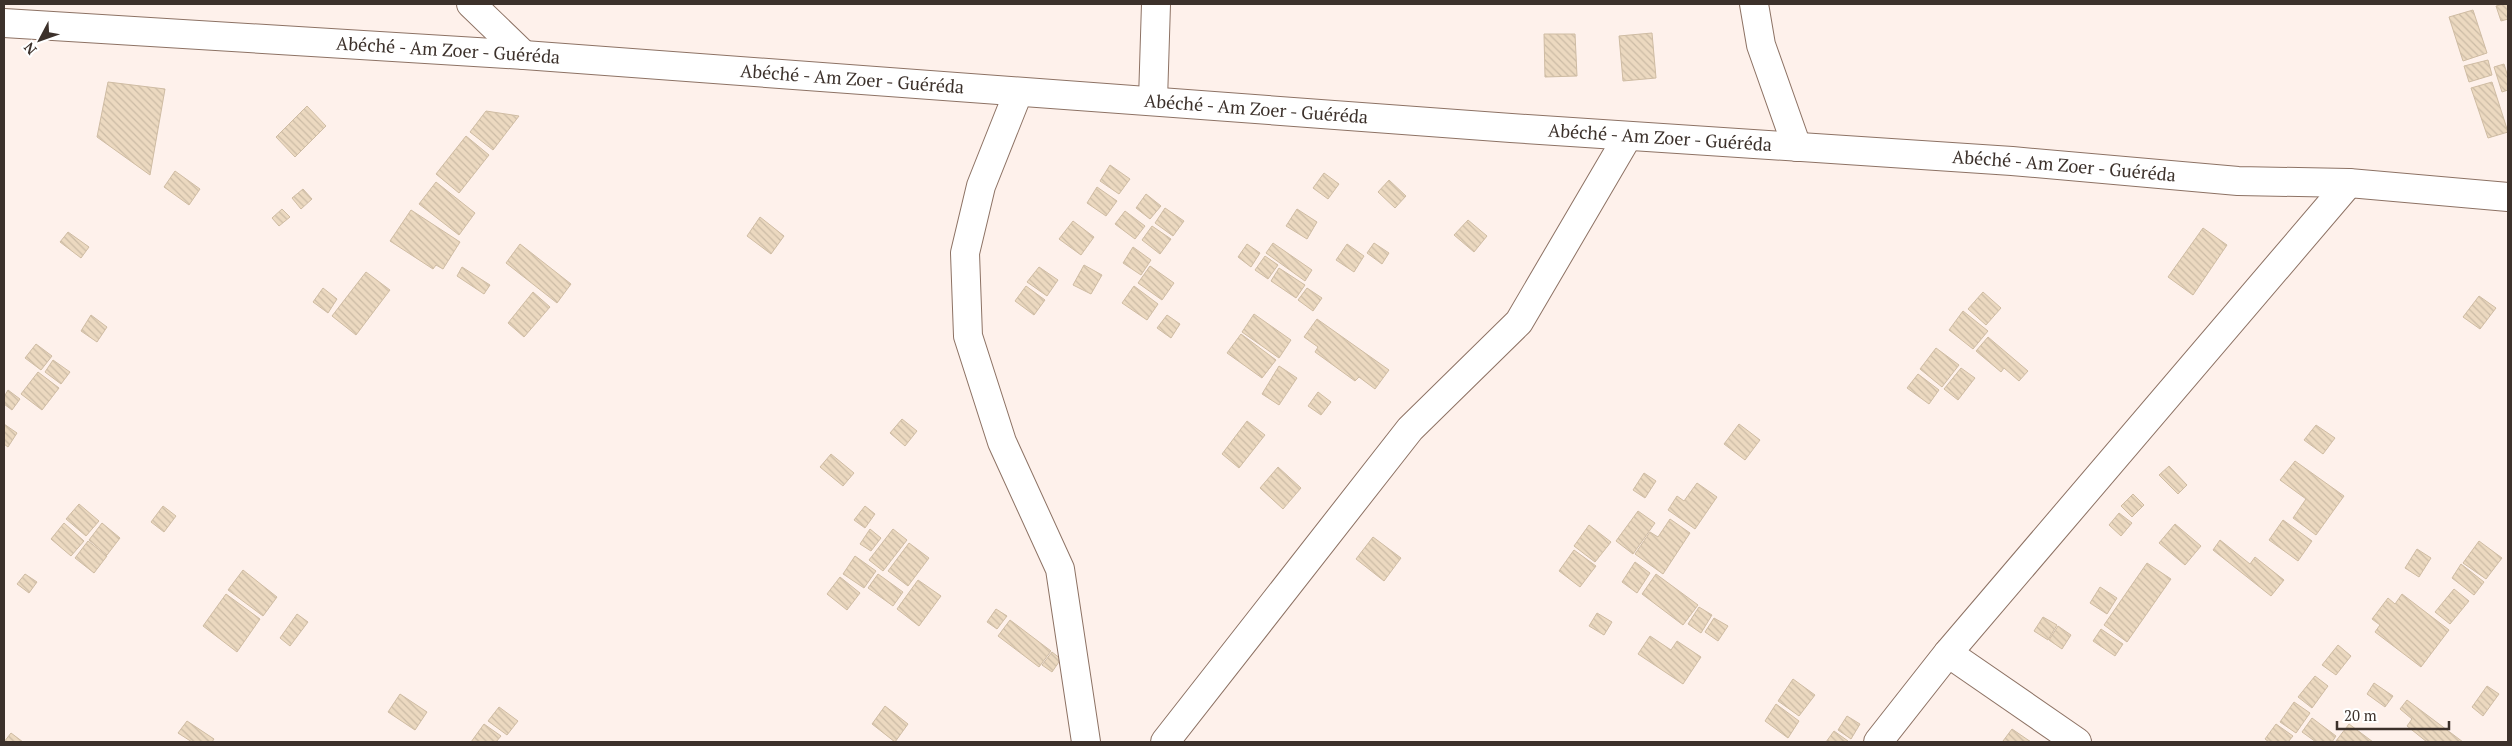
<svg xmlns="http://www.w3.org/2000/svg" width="2512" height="746" font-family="'PT Serif',serif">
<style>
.building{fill:url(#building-back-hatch);stroke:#cfbca3}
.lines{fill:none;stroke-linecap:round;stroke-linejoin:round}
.minor-casing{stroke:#8d7264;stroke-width:30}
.major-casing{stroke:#8d7264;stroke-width:30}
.minor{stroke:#fff;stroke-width:28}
.major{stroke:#fff;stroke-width:28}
.labels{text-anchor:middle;stroke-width:5;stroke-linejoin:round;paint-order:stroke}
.street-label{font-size:18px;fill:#3c312b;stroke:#fff}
</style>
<defs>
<pattern id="building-back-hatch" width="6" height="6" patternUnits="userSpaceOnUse" patternTransform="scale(1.25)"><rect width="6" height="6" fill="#ecd9c0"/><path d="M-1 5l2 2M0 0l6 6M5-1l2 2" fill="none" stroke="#cbbba5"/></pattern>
</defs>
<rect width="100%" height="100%" fill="#fef1eb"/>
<g class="building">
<path d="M2504,4H2508V19L2501,21L2496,6Z"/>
<path d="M2473,10L2487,53L2463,61L2449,17Z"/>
<path d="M1652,33L1656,78L1623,81L1619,36Z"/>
<path d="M1544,34H1575L1577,76L1545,77Z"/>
<path d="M2488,60L2492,75L2469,82L2464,66Z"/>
<path d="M2504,64L2508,77V90L2502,92L2494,67Z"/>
<path d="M108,82L165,89L150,175L97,137Z"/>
<path d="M2492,82L2508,132L2488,138L2471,88Z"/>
<path d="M307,106L326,126L295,157L276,137Z"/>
<path d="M486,111L519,116L493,150L470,132Z"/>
<path d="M466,136L489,155L459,193L436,174Z"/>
<path d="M1110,165L1130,179L1119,194L1100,181Z"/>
<path d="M175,171L200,189L189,205L164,187Z"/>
<path d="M1324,173L1339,184L1328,199L1313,188Z"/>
<path d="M1389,180L1406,196L1395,208L1378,192Z"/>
<path d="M436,182L475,213L459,235L419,204Z"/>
<path d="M1097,187L1117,201L1106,216L1087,203Z"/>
<path d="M303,189L312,199L301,209L292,198Z"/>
<path d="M1146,194L1161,206L1150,219L1136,208Z"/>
<path d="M1165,208L1184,221L1173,236L1155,223Z"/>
<path d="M282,209L290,217L279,226L272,218Z"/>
<path d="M1297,209L1317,222L1307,239L1286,226Z"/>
<path d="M411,210L460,242L443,269L436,265L433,269L390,241Z"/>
<path d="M1125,211L1145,226L1135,239L1115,224Z"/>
<path d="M760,217L784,236L771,254L747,236Z"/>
<path d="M1468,220L1487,236L1474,252L1454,235Z"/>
<path d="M1073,221L1094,237L1081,255L1059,239Z"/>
<path d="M1152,226L1171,239L1160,254L1142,240Z"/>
<path d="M2203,228L2227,245L2193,295L2168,277Z"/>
<path d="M68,232L89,247L81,258L60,242Z"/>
<path d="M1273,243L1312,270L1305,281L1266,253Z"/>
<path d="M1374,243L1389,253L1382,264L1367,253Z"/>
<path d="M520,244L571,284L557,303L506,263Z"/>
<path d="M1247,244L1260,253L1251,267L1238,257Z"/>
<path d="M1347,244L1364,256L1354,272L1336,260Z"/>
<path d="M1133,247L1151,260L1141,275L1123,263Z"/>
<path d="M1265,256L1278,265L1268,279L1255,270Z"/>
<path d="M1084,265L1102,275L1091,294L1073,285Z"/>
<path d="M1150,266L1174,283L1162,300L1138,283Z"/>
<path d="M462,267L490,285L484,294L457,276Z"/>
<path d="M1039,267L1058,280L1047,296L1027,282Z"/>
<path d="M1279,268L1305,285L1296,298L1271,281Z"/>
<path d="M366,272L390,290L356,335L332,316Z"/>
<path d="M1026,286L1045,300L1034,315L1015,301Z"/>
<path d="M1134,286L1158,304L1147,320L1122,303Z"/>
<path d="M323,288L337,299L328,313L313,302Z"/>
<path d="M1307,288L1322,298L1313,311L1298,300Z"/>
<path d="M533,292L550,307L524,337L508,323Z"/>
<path d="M1983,292L2001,308L1986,325L1968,309Z"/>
<path d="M2479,296L2496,308L2480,329L2463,317Z"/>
<path d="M1963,311L1988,331L1973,349L1949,330Z"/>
<path d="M1254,314L1291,340L1279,358L1242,332Z"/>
<path d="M91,315L107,327L97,342L81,331Z"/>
<path d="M1167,315L1180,324L1171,338L1157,328Z"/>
<path d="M1317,319L1389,370L1375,389L1359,377L1355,381L1315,352L1318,347L1304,337Z"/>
<path d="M1241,334L1276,360L1262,378L1227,353Z"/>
<path d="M1988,337L2028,371L2019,381L2004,368L2001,372L1976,351Z"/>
<path d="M36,344L52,356L41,370L25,358Z"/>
<path d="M1936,348L1959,365L1942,387L1920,369Z"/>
<path d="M53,360L70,372L61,384L45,372Z"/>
<path d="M1279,366L1297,378L1279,405L1262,394Z"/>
<path d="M1961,368L1975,378L1958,400L1944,389Z"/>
<path d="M38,372L59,388L42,410L21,394Z"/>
<path d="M1918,374L1939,390L1929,404L1907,388Z"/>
<path d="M8,390L20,399L12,410L4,404V397Z"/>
<path d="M1318,392L1331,402L1321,415L1308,406Z"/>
<path d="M902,419L917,431L905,446L890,433Z"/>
<path d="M1247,421L1265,435L1239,468L1222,454Z"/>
<path d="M4,424L17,433L8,447L4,444Z"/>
<path d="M1739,424L1760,440L1745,460L1724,444Z"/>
<path d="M2316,425L2335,438L2323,454L2304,440Z"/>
<path d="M831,454L854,473L843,486L820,467Z"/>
<path d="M2295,461L2344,496L2316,535L2293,518L2306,499L2280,480Z"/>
<path d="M2169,466L2187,485L2178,494L2159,475Z"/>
<path d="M1278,467L1301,488L1283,509L1260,488Z"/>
<path d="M1644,473L1656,481L1645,498L1633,490Z"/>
<path d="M1697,483L1717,497L1695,529L1668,510L1677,496L1684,501Z"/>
<path d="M2133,494L2144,505L2132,517L2121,506Z"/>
<path d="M79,504L99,521L86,536L66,519Z"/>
<path d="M163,506L176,516L164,532L151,522Z"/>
<path d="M865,506L875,514L865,528L854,520Z"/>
<path d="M1638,511L1655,523L1633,554L1616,541Z"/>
<path d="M2119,513L2132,523L2121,536L2109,525Z"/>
<path d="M1670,519L1690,533L1663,574L1635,554L1650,532L1658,537Z"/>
<path d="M2283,520L2312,541L2298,561L2269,540Z"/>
<path d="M64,523L84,541L71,556L51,539Z"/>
<path d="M102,523L120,538L107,555L89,540Z"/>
<path d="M2175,524L2201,546L2185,565L2159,543Z"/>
<path d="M1589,525L1611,542L1595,562L1574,546Z"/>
<path d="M870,529L881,538L871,551L860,544Z"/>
<path d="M893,529L907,540L883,571L869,560Z"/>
<path d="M1373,537L1401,558L1384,581L1356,559Z"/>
<path d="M2220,540L2250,564L2255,557L2284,580L2271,596L2213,550Z"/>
<path d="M88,541L107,556L94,573L75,558Z"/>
<path d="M2479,541L2502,558L2486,579L2463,563Z"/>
<path d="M909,543L929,558L908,586L888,571Z"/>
<path d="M2417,549L2431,558L2419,577L2405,568Z"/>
<path d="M1574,550L1596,566L1580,587L1559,571Z"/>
<path d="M855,556L876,571L864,588L843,574Z"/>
<path d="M1635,562L1650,573L1637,593L1622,582Z"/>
<path d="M2147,563L2171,579L2127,642L2104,625Z"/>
<path d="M2461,564L2484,582L2474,595L2452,578Z"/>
<path d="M243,570L277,597L263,616L228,590Z"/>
<path d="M25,574L37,582L29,593L17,584Z"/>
<path d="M878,574L903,592L893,606L868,588Z"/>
<path d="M1656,574L1698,605L1683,625L1642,594Z"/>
<path d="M840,577L860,593L847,610L827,594Z"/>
<path d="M918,580L941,596L919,626L897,609Z"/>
<path d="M2100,587L2117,598L2107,614L2090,603Z"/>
<path d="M2454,589L2469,601L2450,624L2435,612Z"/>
<path d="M226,594L260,619L237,652L203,626Z"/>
<path d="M2402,594L2449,630L2421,667L2375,632L2380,625L2372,619L2388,598L2395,604Z"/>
<path d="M1699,607L1712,615L1701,633L1688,624Z"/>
<path d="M996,609L1007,616L997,629L987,622Z"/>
<path d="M1597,613L1612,622L1604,635L1589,626Z"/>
<path d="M297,614L308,622L290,646L280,638Z"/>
<path d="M2043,617L2057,625L2048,640L2034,631Z"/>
<path d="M1714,618L1728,626L1718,641L1705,632Z"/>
<path d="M1010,620L1051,651L1039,667L998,636Z"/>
<path d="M2058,626L2071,635L2062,649L2049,640Z"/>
<path d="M2101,629L2123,644L2115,656L2093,641Z"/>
<path d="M1650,636L1671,650L1677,641L1701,657L1683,684L1638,654Z"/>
<path d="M2338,645L2351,656L2336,675L2322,665Z"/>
<path d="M1052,652L1061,659L1052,672L1042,665Z"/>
<path d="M2315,676L2328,686L2312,708L2298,697Z"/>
<path d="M1793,679L1815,695L1799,716L1778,701Z"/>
<path d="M2374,683L2393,696L2385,707L2367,694Z"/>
<path d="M2487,686L2499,694L2483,716L2472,707Z"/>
<path d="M400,694L427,712L415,730L388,712Z"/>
<path d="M2407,700L2463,742H2427L2407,726L2412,719L2400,709Z"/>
<path d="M2294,702L2310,713L2296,733L2280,722Z"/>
<path d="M1776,704L1799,721L1788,738L1765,721Z"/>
<path d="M885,706L908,724L895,742L872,724Z"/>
<path d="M499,707L518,721L507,735L488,721Z"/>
<path d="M1847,716L1860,724L1851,739L1838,730Z"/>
<path d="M2312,718L2336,736L2332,742H2316L2302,732Z"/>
<path d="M187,721L214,739L212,742H192L178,733Z"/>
<path d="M484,724L501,736L496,742H471Z"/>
<path d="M2276,724L2293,736L2288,742H2269L2265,739Z"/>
<path d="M2349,724L2373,742L2336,741Z"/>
<path d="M2012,729L2031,742H2005L2003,741Z"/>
<path d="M1834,731L1848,741L1847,742H1826Z"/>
<path d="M11,733L23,742H4Z"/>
</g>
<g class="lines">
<g class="minor-casing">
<g id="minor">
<path d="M471,4L524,55"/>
<path d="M1754,4L1761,45L1797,147"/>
<path d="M1018,93L981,186L965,253L968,336L1002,442L1060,569L1086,742"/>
<path d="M1153,100L1156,4"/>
<path d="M1948,653L2077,742"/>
<path d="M1165,742L1410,429L1519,322L1628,136"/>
<path d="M1878,742L1948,653L2349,183"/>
</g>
</g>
<g class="major-casing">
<g id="major">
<path id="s1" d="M4,23L524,55L1511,128L2012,161L2238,181L2349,183L2508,197"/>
</g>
</g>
<use href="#minor" class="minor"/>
<use href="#major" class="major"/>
</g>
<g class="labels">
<g class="street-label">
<text dy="6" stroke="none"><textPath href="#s1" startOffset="445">Abéché - Am Zoer - Guéréda</textPath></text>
<text dy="6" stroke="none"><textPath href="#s1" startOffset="850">Abéché - Am Zoer - Guéréda</textPath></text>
<text dy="6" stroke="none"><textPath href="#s1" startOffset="1255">Abéché - Am Zoer - Guéréda</textPath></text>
<text dy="6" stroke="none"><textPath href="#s1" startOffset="1660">Abéché - Am Zoer - Guéréda</textPath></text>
<text dy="6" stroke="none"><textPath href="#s1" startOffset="2065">Abéché - Am Zoer - Guéréda</textPath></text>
</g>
</g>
<rect width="2512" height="746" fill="none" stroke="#3c312b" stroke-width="10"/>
<g transform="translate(40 40) rotate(229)" stroke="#ffffff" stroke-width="4" paint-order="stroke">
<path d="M0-4L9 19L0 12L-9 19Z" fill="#3c312b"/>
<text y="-8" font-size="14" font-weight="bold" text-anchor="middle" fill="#3c312b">N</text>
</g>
<path d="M2337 721v8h112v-8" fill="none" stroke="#3c312b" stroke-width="2.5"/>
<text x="2344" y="721" font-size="15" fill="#3c312b" stroke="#ffffff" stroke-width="4" paint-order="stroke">20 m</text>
</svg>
